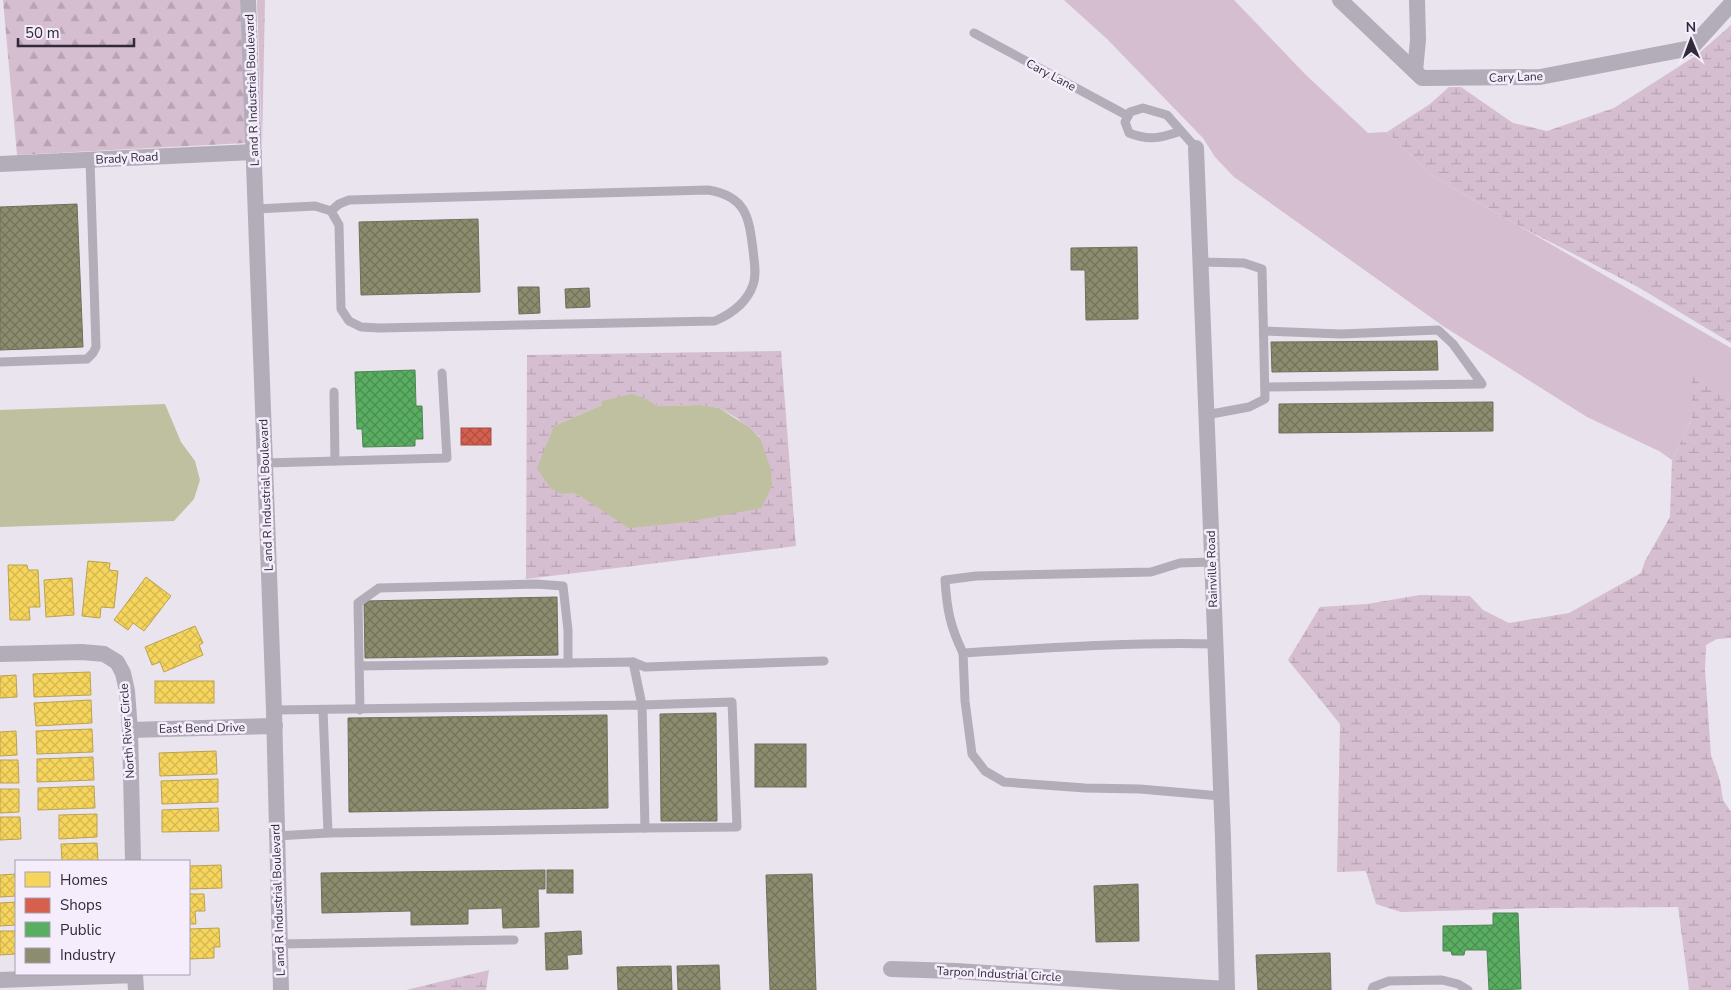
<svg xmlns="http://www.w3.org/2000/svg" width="1731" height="990" font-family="'Nunito Sans',sans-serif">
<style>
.grass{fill:#d5becf}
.forest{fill:url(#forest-firs)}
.wetland{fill:url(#wetland-marsh);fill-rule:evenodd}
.water{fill:#bfc0a0}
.homes{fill:url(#homes-cross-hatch);stroke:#bba252}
.shops{fill:url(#shops-cross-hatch);stroke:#a45047}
.public{fill:url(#public-cross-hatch);stroke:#4d8655}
.industry{fill:url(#industry-cross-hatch);stroke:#706f5e}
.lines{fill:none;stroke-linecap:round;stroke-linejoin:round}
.service{stroke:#b2adb8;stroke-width:9}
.minor{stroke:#b2adb8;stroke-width:16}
.labels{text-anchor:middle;stroke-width:5;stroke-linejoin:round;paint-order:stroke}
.street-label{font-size:12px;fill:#302a3a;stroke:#f5edfb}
</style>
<defs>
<pattern id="forest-firs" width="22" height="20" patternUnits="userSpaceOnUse" patternTransform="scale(1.25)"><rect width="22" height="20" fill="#d5becf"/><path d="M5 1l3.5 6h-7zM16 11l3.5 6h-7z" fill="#b7a3b2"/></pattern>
<pattern id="wetland-marsh" width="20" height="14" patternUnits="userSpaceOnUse" patternTransform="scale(1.25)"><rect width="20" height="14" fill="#d5becf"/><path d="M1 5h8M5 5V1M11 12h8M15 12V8" fill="none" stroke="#b7a3b2"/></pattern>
<pattern id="homes-cross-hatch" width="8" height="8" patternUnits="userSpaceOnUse" patternTransform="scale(1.25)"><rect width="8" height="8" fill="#f6d55c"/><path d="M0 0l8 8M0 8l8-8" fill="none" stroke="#d3b751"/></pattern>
<pattern id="shops-cross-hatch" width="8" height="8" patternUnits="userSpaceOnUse" patternTransform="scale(1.25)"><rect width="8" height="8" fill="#d6604d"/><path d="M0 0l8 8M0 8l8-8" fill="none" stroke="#ae4f41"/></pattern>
<pattern id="public-cross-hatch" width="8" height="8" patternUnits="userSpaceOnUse" patternTransform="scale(1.25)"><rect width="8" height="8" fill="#5aae61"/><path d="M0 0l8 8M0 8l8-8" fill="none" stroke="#4b8e51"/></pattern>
<pattern id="industry-cross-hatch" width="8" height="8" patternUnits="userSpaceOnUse" patternTransform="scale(1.25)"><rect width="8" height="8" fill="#8c8c6e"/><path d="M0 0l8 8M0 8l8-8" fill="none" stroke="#73735b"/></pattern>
</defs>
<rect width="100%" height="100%" fill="#eae4ef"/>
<path class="grass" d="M1064,0H1234L1305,74L1368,133L1387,132L1434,177L1731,348V394L1692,372V418L1672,460L1659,451L1587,417L1443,326L1234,177L1215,157L1203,138L1107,39Z"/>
<g class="forest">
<path d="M3,0H240L246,143L17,155Z"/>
<path d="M257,0H265L262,148Z"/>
</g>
<g class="wetland">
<path d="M1731,25V343L1638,287L1521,227L1434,177L1387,132L1430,104L1449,87H1461L1513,123L1547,131L1614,108L1697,55Z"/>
<path d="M781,351L796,546L526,579L527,355ZM644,398L658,406L701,405L719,408L735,417L760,437L582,497L572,493L554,426L602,405Z"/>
<path d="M1692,371L1731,394V638L1717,639L1706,645L1705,670L1711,755L1720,781L1723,800L1731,812V990H1689L1678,907L1540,908L1401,912L1376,904L1366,871L1337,872L1340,724L1288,660L1320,607L1367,604L1420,595L1470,596L1483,610L1509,623L1569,613L1641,573L1645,561L1670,517L1672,460L1692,418Z"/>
<path d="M489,970L486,990H406Z"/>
</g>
<g class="water">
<path d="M631,394L644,398L658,406L701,405L719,408L750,428L760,438L771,470L772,486L761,508L688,522L629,528L582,497L572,493L562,494L550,488L537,468L554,426L602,405V401Z"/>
<path d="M165,404L181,442L195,461L200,480L194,499L174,521L0,527V410Z"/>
</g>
<g class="homes">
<path d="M88,561L110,563L109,570L118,571L114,608L101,607L100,618L82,616Z"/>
<path d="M8,565H27L28,570H38L40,607H29L30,620H10Z"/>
<path d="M146,577L171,596L144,631L133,623L128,630L114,620Z"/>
<path d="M72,578L74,615L46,617L44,580Z"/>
<path d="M195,626L203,643L199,645L203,655L164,672L160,662L152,665L145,647Z"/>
<path d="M90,672L91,695L34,697L33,674Z"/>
<path d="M16,675L17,697L0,698V676Z"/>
<rect x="155" y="681" width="59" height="22"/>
<path d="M91,700L92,723L36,726L34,703Z"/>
<path d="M92,729L93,752L37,754L36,731Z"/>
<path d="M16,731L17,755L0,756V732Z"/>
<path d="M216,751L217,774L160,776L159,753Z"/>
<path d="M93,757L94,780L37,782V759Z"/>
<path d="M0,760H18L19,783H0Z"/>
<path d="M218,779V802L162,804L161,781Z"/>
<path d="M94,786L95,808L38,810V788Z"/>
<path d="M0,789H19V812L0,813Z"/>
<path d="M218,808L219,831L162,832V810Z"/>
<path d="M97,814V837L59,839V815Z"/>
<path d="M0,817H20L21,839L0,840Z"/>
<path d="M97,843L98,861H62L61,844Z"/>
<path d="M221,865L222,888L189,889V866Z"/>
<path d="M16,874V896L0,897V875Z"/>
<path d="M189,894H204L205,911H195L196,924H189Z"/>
<path d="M16,902V925L0,926V903Z"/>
<path d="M219,928L220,947H214V958L189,959V929Z"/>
<path d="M0,931H16V954L0,955Z"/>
</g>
<rect class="shops" x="461" y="428" width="30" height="17"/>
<g class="public">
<path d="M415,370L416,406H422L423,439H415V446L363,447L362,429H357L355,372Z"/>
<path d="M1493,913H1518L1521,989L1489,990L1487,950H1465L1464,955H1452L1451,951H1443V926L1493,925Z"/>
</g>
<g class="industry">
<path d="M77,204L83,347L0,350V207Z"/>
<path d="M478,219L480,292L361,295L359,222Z"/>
<path d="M1137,247L1138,319L1086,320L1085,270H1071V248Z"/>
<path d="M518,287H539L540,313L519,314Z"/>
<path d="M589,288L590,307L566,308L565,289Z"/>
<path d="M1437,341L1438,370L1272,372L1271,342Z"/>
<path d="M1493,402V431L1279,433V404Z"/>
<path d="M557,597L558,655L365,658L364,601Z"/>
<path d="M716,713L717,821H661L660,714Z"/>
<path d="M607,715L608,808L349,812L348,718Z"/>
<rect x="755" y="744" width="51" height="43"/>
<path d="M545,870V889H538L539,927L503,928L502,908L468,909V924L411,925V911L322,913L321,873Z"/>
<rect x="547" y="870" width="26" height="23"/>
<path d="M812,874L816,990H770L766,875Z"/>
<path d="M1138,884L1139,941L1096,942L1094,886Z"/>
<path d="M581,931L582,954L567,955L568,969L546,970L545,933Z"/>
<path d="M1330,953L1331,990H1258L1256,955Z"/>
<path d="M719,965L720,990H678L677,966Z"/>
<path d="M671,966L672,990H618L617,967Z"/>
</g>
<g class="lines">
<g class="service">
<path d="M974,33L1128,116"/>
<path d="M1181,131C1161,138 1149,141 1129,133L1125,122L1130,112L1143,108L1167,115L1196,148"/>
<path d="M256,209L315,206L331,211L339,225L341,309L349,321L361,327L379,328L715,321C731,314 747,302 753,285C757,274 754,261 753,250C749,217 746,196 708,190L349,200L339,204L331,211"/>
<path d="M1200,262L1244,263L1262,269L1265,399L1249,407L1206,415"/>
<path d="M1264,331L1341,334L1438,330L1453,344L1482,384L1265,387"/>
<path d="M0,362L87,359L93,353L96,347L90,160"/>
<path d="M334,392L335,461"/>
<path d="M265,463L447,458L442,373"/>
<path d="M1215,644C1131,642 1047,648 963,653L965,701L972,754L985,771L1004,782L1085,788L1140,789L1221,796"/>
<path d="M963,653C950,626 947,610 945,580L976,576L1151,572L1180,563L1211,562"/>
<path d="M633,662L645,667L824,661"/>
<path d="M568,663L633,662L642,705L732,702L737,827L645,828"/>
<path d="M359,666L568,663V630L563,586L536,584L379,588L358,603L360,710"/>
<path d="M274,710L642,705L645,828L328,833L276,836"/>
<path d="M323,710L328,833"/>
<path d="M279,944L514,940"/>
<path d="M1372,990L1373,987L1389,981L1442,980L1458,984L1468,990"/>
</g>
<g class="minor">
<path d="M248,0L274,710L281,990"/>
<path d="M1340,0L1422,78L1540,77L1691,48L1731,4"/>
<path d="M1415,71L1418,40L1417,0"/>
<path d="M1196,148L1223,838L1227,990"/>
<path d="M0,164L254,152"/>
<path d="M0,654L82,652L104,654L117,662L123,673L127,691L130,730L133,861"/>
<path d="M130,730L275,726"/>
<path d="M891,969L956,971L1227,989"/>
<path d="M0,980L135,975L136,990"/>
</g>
</g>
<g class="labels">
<g class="street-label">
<text transform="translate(1051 75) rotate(28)" y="4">Cary Lane</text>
<text transform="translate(1516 77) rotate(-2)" y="4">Cary Lane</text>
<text transform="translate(252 90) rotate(-92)" y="4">L and R Industrial Boulevard</text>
<text transform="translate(127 158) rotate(-3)" y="4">Brady Road</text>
<text transform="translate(266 495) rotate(-92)" y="4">L and R Industrial Boulevard</text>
<text transform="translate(1212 569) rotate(-92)" y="4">Rainville Road</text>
<text transform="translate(202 728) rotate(-1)" y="4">East Bend Drive</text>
<text transform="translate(127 731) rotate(-94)" y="4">North River Circle</text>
<text transform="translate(278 900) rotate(-92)" y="4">L and R Industrial Boulevard</text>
<text transform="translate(999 974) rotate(3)" y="4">Tarpon Industrial Circle</text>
</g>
</g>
<rect x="15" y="860" width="175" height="115" fill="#f5edfb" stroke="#a69fae"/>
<rect x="25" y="872" width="25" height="15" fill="#f6d55c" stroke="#a69fae"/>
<text x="60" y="885" font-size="15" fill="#302a3a">Homes</text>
<rect x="25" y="898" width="25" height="15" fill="#d6604d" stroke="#a69fae"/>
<text x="60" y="910" font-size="15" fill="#302a3a">Shops</text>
<rect x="25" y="922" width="25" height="15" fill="#5aae61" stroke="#a69fae"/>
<text x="60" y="935" font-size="15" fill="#302a3a">Public</text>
<rect x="25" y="948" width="25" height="15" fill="#8c8c6e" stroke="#a69fae"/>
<text x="60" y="960" font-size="15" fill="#302a3a">Industry</text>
<g transform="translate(1691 40) rotate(359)" stroke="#f5edfb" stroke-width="4" paint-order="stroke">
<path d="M0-4L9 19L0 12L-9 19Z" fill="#302a3a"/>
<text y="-8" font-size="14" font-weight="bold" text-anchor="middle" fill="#302a3a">N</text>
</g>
<path d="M18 38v8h116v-8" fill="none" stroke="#302a3a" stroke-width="2.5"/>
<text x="25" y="38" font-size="15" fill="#302a3a" stroke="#f5edfb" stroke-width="4" paint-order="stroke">50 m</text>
</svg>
